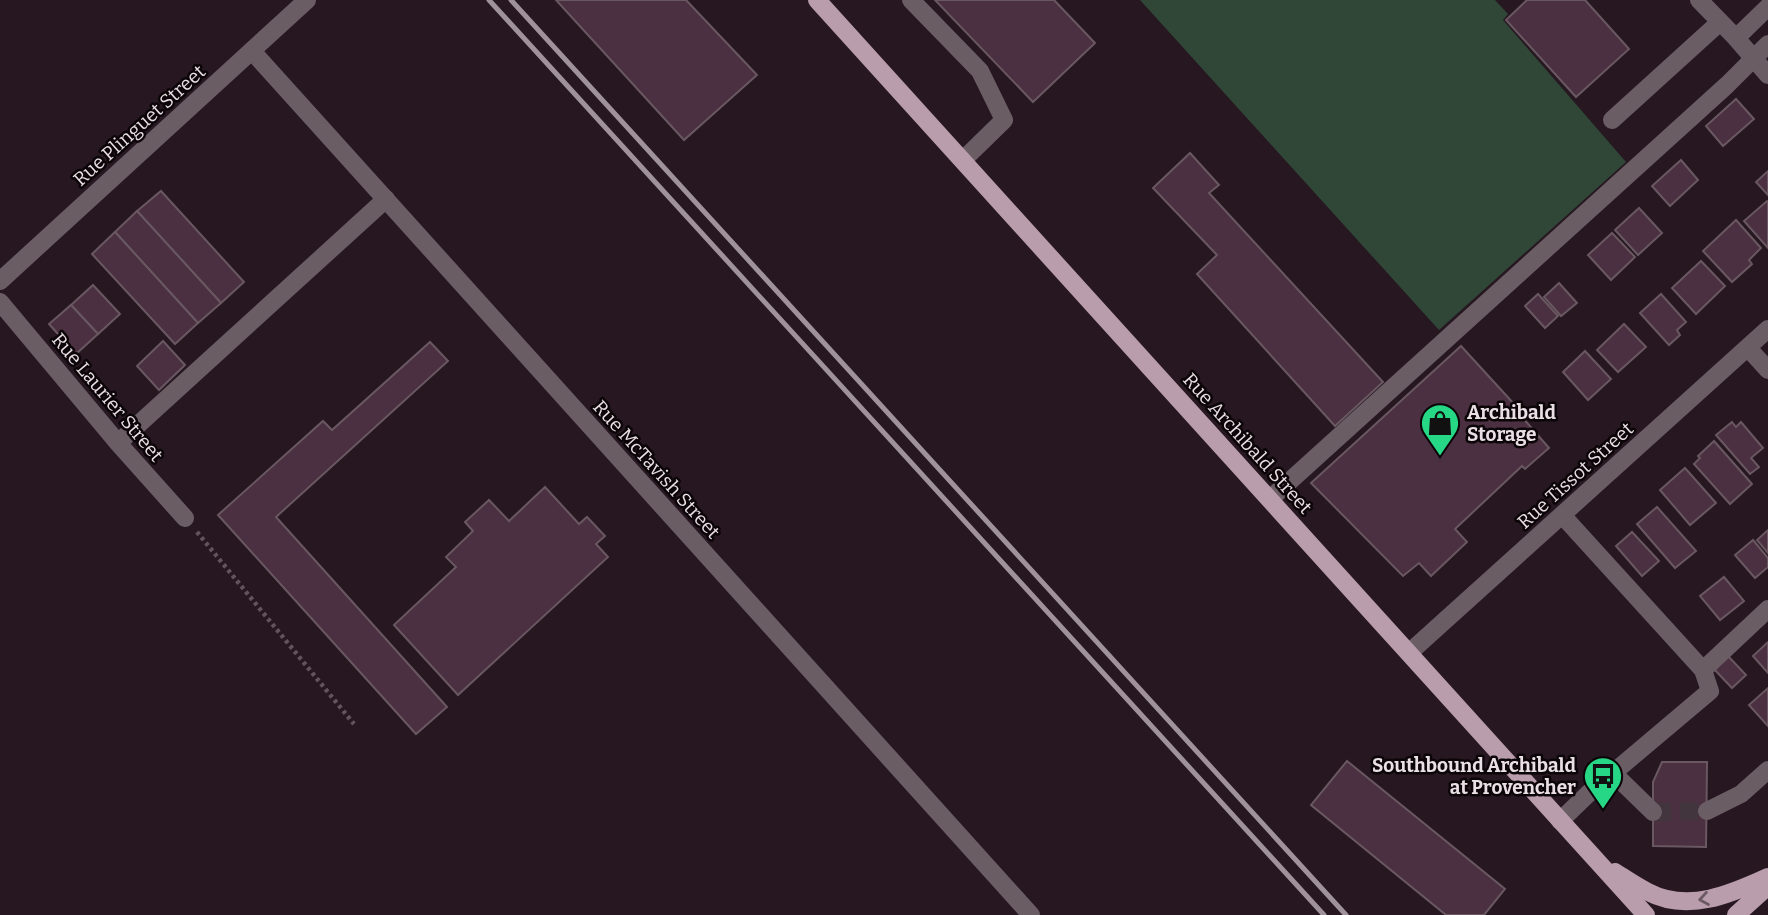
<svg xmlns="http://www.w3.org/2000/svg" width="1768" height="915" font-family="Bitter,serif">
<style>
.green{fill:#304738}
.building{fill:#4a3040;stroke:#695761;stroke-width:2}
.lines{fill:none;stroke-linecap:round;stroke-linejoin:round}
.minor-tunnel{stroke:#43353e;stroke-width:18;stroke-dasharray:18 9;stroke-linecap:butt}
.path{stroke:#62545c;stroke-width:4.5;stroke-dasharray:3.5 3.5;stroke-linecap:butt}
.minor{stroke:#6a5d64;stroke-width:18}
.major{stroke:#b99dad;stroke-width:18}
.rail{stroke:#9f929a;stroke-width:5}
.oneway{stroke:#6b5963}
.labels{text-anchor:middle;stroke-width:5;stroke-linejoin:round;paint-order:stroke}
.street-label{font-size:19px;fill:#eadfe5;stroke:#0b0508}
.poi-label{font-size:19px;font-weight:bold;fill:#eadfe5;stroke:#0b0508;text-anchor:start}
</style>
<rect width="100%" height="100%" fill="#261720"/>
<path class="green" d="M1140,0H1495L1508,14L1503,20L1626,162L1439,330Z"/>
<g class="building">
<path d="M556,0H686L757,75L684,140Z"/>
<path d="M935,0H1054L1095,43L1033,102Z"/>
<path d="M1527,0H1585L1629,49L1576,97L1506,20Z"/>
<path d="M1736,99L1754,119L1723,146L1706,126Z"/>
<path d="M1190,153L1219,185L1209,193L1383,382L1335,426L1197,274L1217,255L1153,188Z"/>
<path d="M1681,160L1698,180L1670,206L1652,186Z"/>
<path d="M1768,171V195L1756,182Z"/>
<path d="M161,191L244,282L221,303L137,211Z"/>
<path d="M1767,201L1768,202V248L1744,221Z"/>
<path d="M1639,208L1662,233L1638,255L1615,230Z"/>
<path d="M137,211L221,303L198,323L115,232Z"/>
<path d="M1736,220L1761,248L1749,260L1752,264L1732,282L1703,251Z"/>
<path d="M115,232L198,323L175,344L92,254Z"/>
<path d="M1612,233L1635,257L1611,280L1588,255Z"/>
<path d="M1701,261L1725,286L1696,314L1672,288Z"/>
<path d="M1559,283L1577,303L1561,316L1544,297Z"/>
<path d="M93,285L120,314L98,334L71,305Z"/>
<path d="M1538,294L1558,316L1545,328L1525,306Z"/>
<path d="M1661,294L1686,322L1677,330L1680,335L1669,345L1640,313Z"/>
<path d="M71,305L98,334L76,354L49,324Z"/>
<path d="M1624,324L1646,347L1618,372L1597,350Z"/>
<path d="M163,341L185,365L159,390L137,366Z"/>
<path d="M430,342L448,361L276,517L447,707L416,734L218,515L323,421L332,430Z"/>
<path d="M1461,346L1525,416L1523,418L1549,448L1525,469L1522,466L1455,529L1467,542L1431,576L1419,563L1403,576L1311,483Z"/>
<path d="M1585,351L1611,379L1588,400L1563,372Z"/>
<path d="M1732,422L1736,427L1741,422L1763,448L1751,458L1759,467L1750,474L1716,435Z"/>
<path d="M1714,441L1752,484L1730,504L1694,464L1700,458L1698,456Z"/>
<path d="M1685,468L1716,503L1690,525L1660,490Z"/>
<path d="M545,487L579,524L587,517L605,536L596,544L608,557L458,695L394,625L456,567L446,557L473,531L465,522L489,500L509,521Z"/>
<path d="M1657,507L1696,551L1675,568L1637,524Z"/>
<path d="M1768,530V553L1757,540Z"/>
<path d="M1632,532L1659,561L1642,576L1616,546Z"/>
<path d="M1753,540L1768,558V567L1755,578L1735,555Z"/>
<path d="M1724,577L1744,601L1720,620L1700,596Z"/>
<path d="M1768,642V673L1753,656Z"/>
<path d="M1727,655L1746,675L1732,688L1713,668Z"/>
<path d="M1768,688V726L1749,705Z"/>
<path d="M1347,761L1505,889L1484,915H1446L1311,805Z"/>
<path d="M1662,762H1707L1706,847L1653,846V782Z"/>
</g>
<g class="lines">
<path class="minor-tunnel" d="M1653,812L1707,811"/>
<path class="path" d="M197,532L354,724"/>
<g class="minor">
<path d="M911,0L980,71L1004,120L963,160"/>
<path d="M1699,0L1736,38L1768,75"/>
<path d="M1736,38L1768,7"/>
<path d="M252,51L1031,915"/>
<path d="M1612,120L1720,22"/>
<path d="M0,281L307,0"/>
<path d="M0,302L118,443L185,518"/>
<path d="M1748,348L1768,370"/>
<path d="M118,443L386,199"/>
<path d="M1270,499L1727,85L1768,44"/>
<path d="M1410,652L1768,329"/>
<path d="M1703,670L1768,609"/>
<path d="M1614,774L1653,812"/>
<path d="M1707,811L1741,794L1768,770"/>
<path d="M1560,821L1588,794L1710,691L1703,670L1562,515"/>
</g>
<g class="major">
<path d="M817,0L1646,915"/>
<path d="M1615,872C1626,879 1636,886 1648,892C1688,913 1731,894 1768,877"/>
<path d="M1736,915L1768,886"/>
</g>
<g class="rail">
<path d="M489,0L1324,915"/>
<path d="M511,0L1346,915"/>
</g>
</g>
<defs><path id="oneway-chevron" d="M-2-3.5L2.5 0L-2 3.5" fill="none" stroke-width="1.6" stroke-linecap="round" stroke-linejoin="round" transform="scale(1.75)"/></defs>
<use class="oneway" href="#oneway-chevron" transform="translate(1704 899) rotate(170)"/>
<defs>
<g id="shop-pin" transform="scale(2.0125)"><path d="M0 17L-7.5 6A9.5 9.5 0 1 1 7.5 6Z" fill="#26d886" stroke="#0b0508"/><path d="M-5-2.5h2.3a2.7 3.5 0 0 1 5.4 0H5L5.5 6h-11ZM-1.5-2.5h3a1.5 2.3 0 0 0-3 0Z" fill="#111"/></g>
<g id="bus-pin" transform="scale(2.0125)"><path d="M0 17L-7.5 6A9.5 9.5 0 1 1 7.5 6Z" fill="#26d886" stroke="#0b0508"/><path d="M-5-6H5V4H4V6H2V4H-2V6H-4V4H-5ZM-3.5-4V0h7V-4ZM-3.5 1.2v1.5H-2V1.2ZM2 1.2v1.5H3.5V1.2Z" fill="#111"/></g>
</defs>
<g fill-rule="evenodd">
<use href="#shop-pin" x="1440" y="423"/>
<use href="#bus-pin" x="1603" y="776"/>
</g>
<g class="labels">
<g class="street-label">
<text transform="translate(139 125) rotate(-42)" y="7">Rue Plinguet Street</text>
<text transform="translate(108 397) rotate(50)" y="7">Rue Laurier Street</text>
<text transform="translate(1248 443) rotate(48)" y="7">Rue Archibald Street</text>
<text transform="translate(657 469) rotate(48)" y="7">Rue McTavish Street</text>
<text transform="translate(1575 475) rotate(-42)" y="7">Rue Tissot Street</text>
</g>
<g class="poi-label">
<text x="1467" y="419">Archibald<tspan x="1467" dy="22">Storage</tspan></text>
<text x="1576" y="772" text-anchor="end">Southbound Archibald<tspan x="1576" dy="22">at Provencher</tspan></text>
</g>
</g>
</svg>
